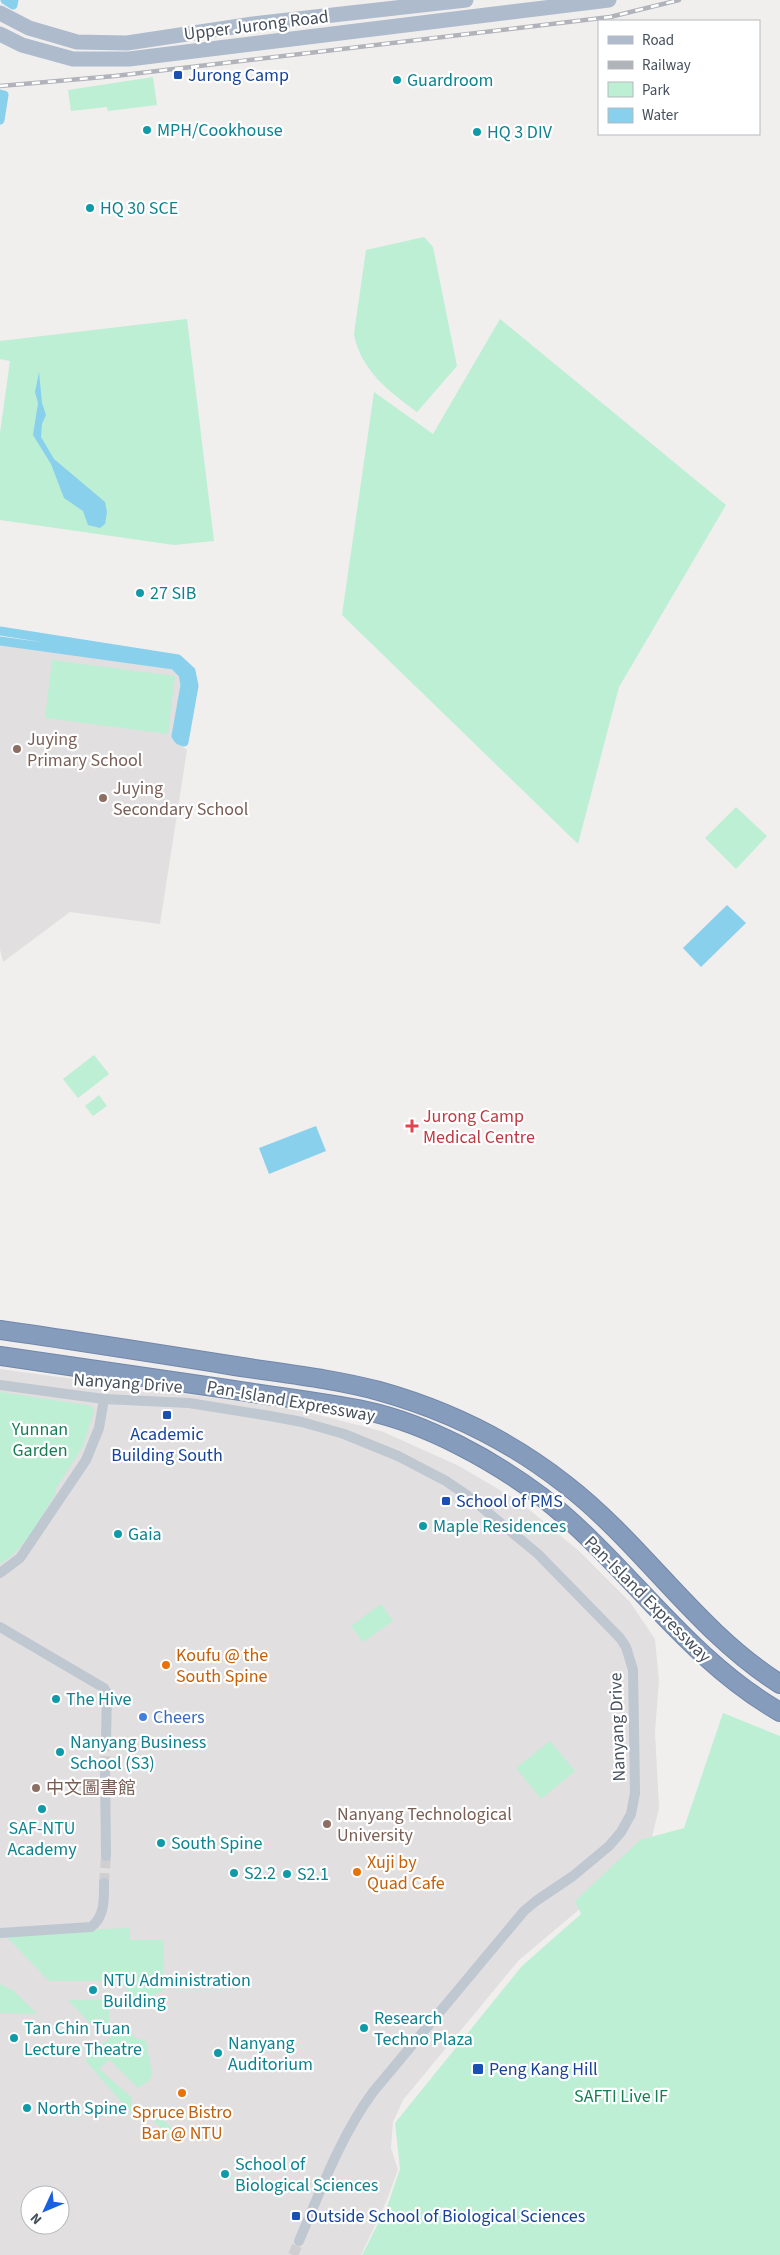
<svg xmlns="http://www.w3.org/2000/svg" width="780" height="2255" font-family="'Source Sans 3','Noto Sans SC',sans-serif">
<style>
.education{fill:#e2dfe0;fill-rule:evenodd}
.green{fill:#bcefd4}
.water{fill:#89d0ec}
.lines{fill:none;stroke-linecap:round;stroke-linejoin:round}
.canal{stroke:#89d0ec;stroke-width:9}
.street-tunnel{stroke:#cfced1;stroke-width:10;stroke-dasharray:10 5;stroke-linecap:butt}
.highway-casing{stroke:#7187a9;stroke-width:20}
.street{stroke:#bfc7d0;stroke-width:10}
.primary{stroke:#aebbcd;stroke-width:15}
.highway{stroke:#869cbd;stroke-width:18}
.rail-casing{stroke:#b0b3b9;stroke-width:4.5}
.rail{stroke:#fff;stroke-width:2.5;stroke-dasharray:8;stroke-linecap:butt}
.transit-dot{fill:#1a4fb4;stroke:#fff;stroke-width:2}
.culture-dot{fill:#0f9aa8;stroke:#fff;stroke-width:2}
.education-dot{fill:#8d6e63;stroke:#fff;stroke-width:2}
.health-dot{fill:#e0444e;stroke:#fff;stroke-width:2}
.food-dot{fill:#e8710a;stroke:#fff;stroke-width:2}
.shop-dot{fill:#3f7fe0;stroke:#fff;stroke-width:2}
.labels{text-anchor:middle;stroke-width:4.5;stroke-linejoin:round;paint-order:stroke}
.street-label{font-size:18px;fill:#46505c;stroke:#fff}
.transit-label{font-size:18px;fill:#164399;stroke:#fff;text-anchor:start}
.culture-label{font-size:18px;fill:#0d838f;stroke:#fff;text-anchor:start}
.education-label{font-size:18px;fill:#785e54;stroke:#fff;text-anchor:start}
.health-label{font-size:18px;fill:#be3a42;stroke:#fff;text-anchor:start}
.park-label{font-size:18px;fill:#177d52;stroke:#fff}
.food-label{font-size:18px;fill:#c56008;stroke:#fff;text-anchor:start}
.shop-label{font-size:18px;fill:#366cbe;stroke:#fff;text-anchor:start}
</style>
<rect width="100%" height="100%" fill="#f1eeee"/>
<g class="education">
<path d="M0,645L170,668L178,674L181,684L174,732L177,743L187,750L160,924L70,912L3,962L0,949Z"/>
<path d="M0,1369L295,1409L381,1431L459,1466L520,1502L579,1551L630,1602L655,1639L659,1681L655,1732L659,1808L651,1841L581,1908L519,1960L403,2100L393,2122L391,2148L398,2170L386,2202L361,2255H0ZM30,2195H60V2225H30Z"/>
</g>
<g class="green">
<path d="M153,77L157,105L108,111L107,107L71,111L68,90Z"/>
<path d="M424,237L433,247L457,366L417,412C389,392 360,369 354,334L366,250Z"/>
<path d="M187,319L214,541L174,545L0,520V433L10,361L0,359V341Z"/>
<path d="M500,319L726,505L619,687L578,844L342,615L374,392L433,434Z"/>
<path d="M52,660L175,676L168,734L45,718Z"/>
<path d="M736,807L767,836L736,869L705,838Z"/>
<path d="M94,1055L109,1074L78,1098L63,1079Z"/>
<path d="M99,1095L107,1106L93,1116L85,1106Z"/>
<path d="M0,1392L86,1405L93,1407L94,1411L83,1446L55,1490L56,1493C40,1517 26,1549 0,1564Z"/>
<path d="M381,1604L393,1621L363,1642L351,1626Z"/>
<path d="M723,1713L780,1736V2255H362L388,2204L400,2169L395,2123L522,1966L581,1914L575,1901L640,1840L684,1828Z"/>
<path d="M550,1741L575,1771L541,1799L516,1768Z"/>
<path d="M130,1928V1940H164L163,1991L138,2001L119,1981H49L3,1933Z"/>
<path d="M0,1984L14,1991L37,2014L0,2013Z"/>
<path d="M68,2000H109V2024L98,2028L90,2023Z"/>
<path d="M126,2023L135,2038L146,2041L152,2074L150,2080L138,2088L109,2059L99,2069L132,2098L131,2113L85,2060Z"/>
<path d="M143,2106C155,2115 180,2128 178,2145L150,2117L147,2119L139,2110Z"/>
</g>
<g class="water">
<path d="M39,372L42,403L46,415L42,424L41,437L54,459L105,502L107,512L105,524L100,528L88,525L83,511L64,498L51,464L33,435L38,403L35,392Z"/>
<path d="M727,905L746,923L701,967L683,948Z"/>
<path d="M316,1126L326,1151L269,1174L259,1148Z"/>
</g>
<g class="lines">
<g class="canal">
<path d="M5,0L13,5L14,0"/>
<path d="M0,94L4,95L0,120"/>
<path d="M0,631L178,659L191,671L194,686L184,742L179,740L176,736L185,685L183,674L174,665L0,641"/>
</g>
<g class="street-tunnel">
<path d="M105,1766L106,1738"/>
<path d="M104,1883L106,1856"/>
<path d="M293,2255L299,2241"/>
</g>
<g class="highway-casing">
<g id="highway">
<path d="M0,1330C77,1341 153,1353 229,1365C279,1373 330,1378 379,1391C447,1410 509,1440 565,1484C643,1544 696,1631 780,1684"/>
<path d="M0,1356C78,1368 156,1378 234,1390C278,1397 323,1402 367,1411C427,1424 493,1460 542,1497C627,1563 685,1658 780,1712"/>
</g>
</g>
<g class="street">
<path d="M0,1385L104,1399L189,1403L270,1416L302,1422L344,1434L398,1456L446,1481L468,1496L538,1554L620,1638L626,1647L633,1670L635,1793L631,1814L621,1832L609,1846L573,1876L536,1901L524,1911L373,2092C340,2137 321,2190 299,2241"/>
<path d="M0,1573L20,1558L86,1460L99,1428L104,1399"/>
<path d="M0,1627L104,1688L107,1693L106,1738"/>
<path d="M105,1766L106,1856"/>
<path d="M0,1933L91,1927C105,1917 104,1899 104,1883"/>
</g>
<g class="primary">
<path d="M0,13L29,28L77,42L127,43L253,24L466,0"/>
<path d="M0,34L22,45L73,59H129L609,0"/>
</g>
<use href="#highway" class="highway"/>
<g class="rail-casing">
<path id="rail" d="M0,86L115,76L610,17L679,0"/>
</g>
<use href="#rail" class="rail"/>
</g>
<g class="transit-dot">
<rect x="173" y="70" width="10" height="10" rx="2.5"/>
<rect x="162" y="1410" width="10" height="10" rx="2.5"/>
<rect x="441" y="1496" width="10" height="10" rx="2.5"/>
<rect x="472" y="2063" width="12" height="12" rx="2.5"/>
<rect x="291" y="2211" width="10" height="10" rx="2.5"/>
</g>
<g class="culture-dot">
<circle cx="397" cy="80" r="5"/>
<circle cx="147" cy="130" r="5"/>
<circle cx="477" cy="132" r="5"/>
<circle cx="90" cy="208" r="5"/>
<circle cx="140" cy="593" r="5"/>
<circle cx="423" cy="1526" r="5"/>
<circle cx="118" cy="1534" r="5"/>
<circle cx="56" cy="1699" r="5"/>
<circle cx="60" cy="1752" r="5"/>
<circle cx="42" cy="1809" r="5"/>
<circle cx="161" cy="1843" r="5"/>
<circle cx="234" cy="1873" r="5"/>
<circle cx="287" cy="1874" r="5"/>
<circle cx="93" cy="1990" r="5"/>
<circle cx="364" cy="2028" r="5"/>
<circle cx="14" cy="2038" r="5"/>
<circle cx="218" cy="2053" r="5"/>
<circle cx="27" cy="2108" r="5"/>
<circle cx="225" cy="2174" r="5"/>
</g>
<g class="education-dot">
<circle cx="17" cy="749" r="5"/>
<circle cx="103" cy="798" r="5"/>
<circle cx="36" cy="1788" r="5"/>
<circle cx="327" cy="1824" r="5"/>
</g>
<path class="health-dot" d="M409.5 1118.5h5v5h5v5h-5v5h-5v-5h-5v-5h5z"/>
<g class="food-dot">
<circle cx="166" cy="1665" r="5"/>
<circle cx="357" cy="1872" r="5"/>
<circle cx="182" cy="2093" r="5"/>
</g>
<circle class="shop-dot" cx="143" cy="1717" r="5"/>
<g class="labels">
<g class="street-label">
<text transform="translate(256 25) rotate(-7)" y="6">Upper Jurong Road</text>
<text transform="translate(128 1383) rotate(4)" y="6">Nanyang Drive</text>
<text transform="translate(291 1401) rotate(10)" y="6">Pan-Island Expressway</text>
<text transform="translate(648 1599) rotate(45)" y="6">Pan-Island Expressway</text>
<text transform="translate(617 1727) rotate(-92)" y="6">Nanyang Drive</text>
</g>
<g class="transit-label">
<text x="188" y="81">Jurong Camp</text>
<text x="167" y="1440" text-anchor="middle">Academic<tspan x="167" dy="21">Building South</tspan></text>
<text x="456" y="1507">School of PMS</text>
<text x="489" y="2075">Peng Kang Hill</text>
<text x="306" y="2222">Outside School of Biological Sciences</text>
</g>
<g class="culture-label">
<text x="407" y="86">Guardroom</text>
<text x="157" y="136">MPH/Cookhouse</text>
<text x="487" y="138">HQ 3 DIV</text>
<text x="100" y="214">HQ 30 SCE</text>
<text x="150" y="599">27 SIB</text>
<text x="433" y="1532">Maple Residences</text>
<text x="128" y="1540">Gaia</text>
<text x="66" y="1705">The Hive</text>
<text x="70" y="1748">Nanyang Business<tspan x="70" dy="21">School (S3)</tspan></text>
<text x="42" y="1834" text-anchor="middle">SAF-NTU<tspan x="42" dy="21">Academy</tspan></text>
<text x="171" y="1849">South Spine</text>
<text x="244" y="1879">S2.2</text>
<text x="297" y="1880">S2.1</text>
<text x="103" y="1986">NTU Administration<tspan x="103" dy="21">Building</tspan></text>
<text x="374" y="2024">Research<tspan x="374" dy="21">Techno Plaza</tspan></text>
<text x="24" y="2034">Tan Chin Tuan<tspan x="24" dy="21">Lecture Theatre</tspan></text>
<text x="228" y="2049">Nanyang<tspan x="228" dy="21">Auditorium</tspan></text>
<text x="37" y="2114">North Spine</text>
<text x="235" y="2170">School of<tspan x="235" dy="21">Biological Sciences</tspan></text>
</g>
<g class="education-label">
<text x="27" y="745">Juying<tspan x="27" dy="21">Primary School</tspan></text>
<text x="113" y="794">Juying<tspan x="113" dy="21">Secondary School</tspan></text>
<text x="46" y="1794">中文圖書館</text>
<text x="337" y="1820">Nanyang Technological<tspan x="337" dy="21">University</tspan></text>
</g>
<g class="health-label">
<text x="423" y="1122">Jurong Camp<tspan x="423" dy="21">Medical Centre</tspan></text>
</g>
<g class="park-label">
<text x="40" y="1435">Yunnan<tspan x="40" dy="21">Garden</tspan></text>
<text x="621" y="2102">SAFTI Live IF</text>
</g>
<g class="food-label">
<text x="176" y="1661">Koufu @ the<tspan x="176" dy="21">South Spine</tspan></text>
<text x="367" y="1868">Xuji by<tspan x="367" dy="21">Quad Cafe</tspan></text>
<text x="182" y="2118" text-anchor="middle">Spruce Bistro<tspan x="182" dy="21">Bar @ NTU</tspan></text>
</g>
<g class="shop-label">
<text x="153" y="1723">Cheers</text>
</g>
</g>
<rect x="598" y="20" width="162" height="115" fill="#ffffff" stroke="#b5b9be"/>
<rect x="608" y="36" width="25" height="8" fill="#aebbcd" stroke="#b5b9be"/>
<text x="642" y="45" font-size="15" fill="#46505c">Road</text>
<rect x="608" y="61" width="25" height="8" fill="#b0b3b9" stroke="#b5b9be"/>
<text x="642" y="70" font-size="15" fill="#46505c">Railway</text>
<rect x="608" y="82" width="25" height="15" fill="#bcefd4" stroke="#b5b9be"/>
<text x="642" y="95" font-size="15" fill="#46505c">Park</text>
<rect x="608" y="108" width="25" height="15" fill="#89d0ec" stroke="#b5b9be"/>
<text x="642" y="120" font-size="15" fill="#46505c">Water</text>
<g transform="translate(45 2210) rotate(226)"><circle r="24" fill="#ffffff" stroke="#b5b9be"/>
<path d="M0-4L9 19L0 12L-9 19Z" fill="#1960e0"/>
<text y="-8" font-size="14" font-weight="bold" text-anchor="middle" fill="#46505c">N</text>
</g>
</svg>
